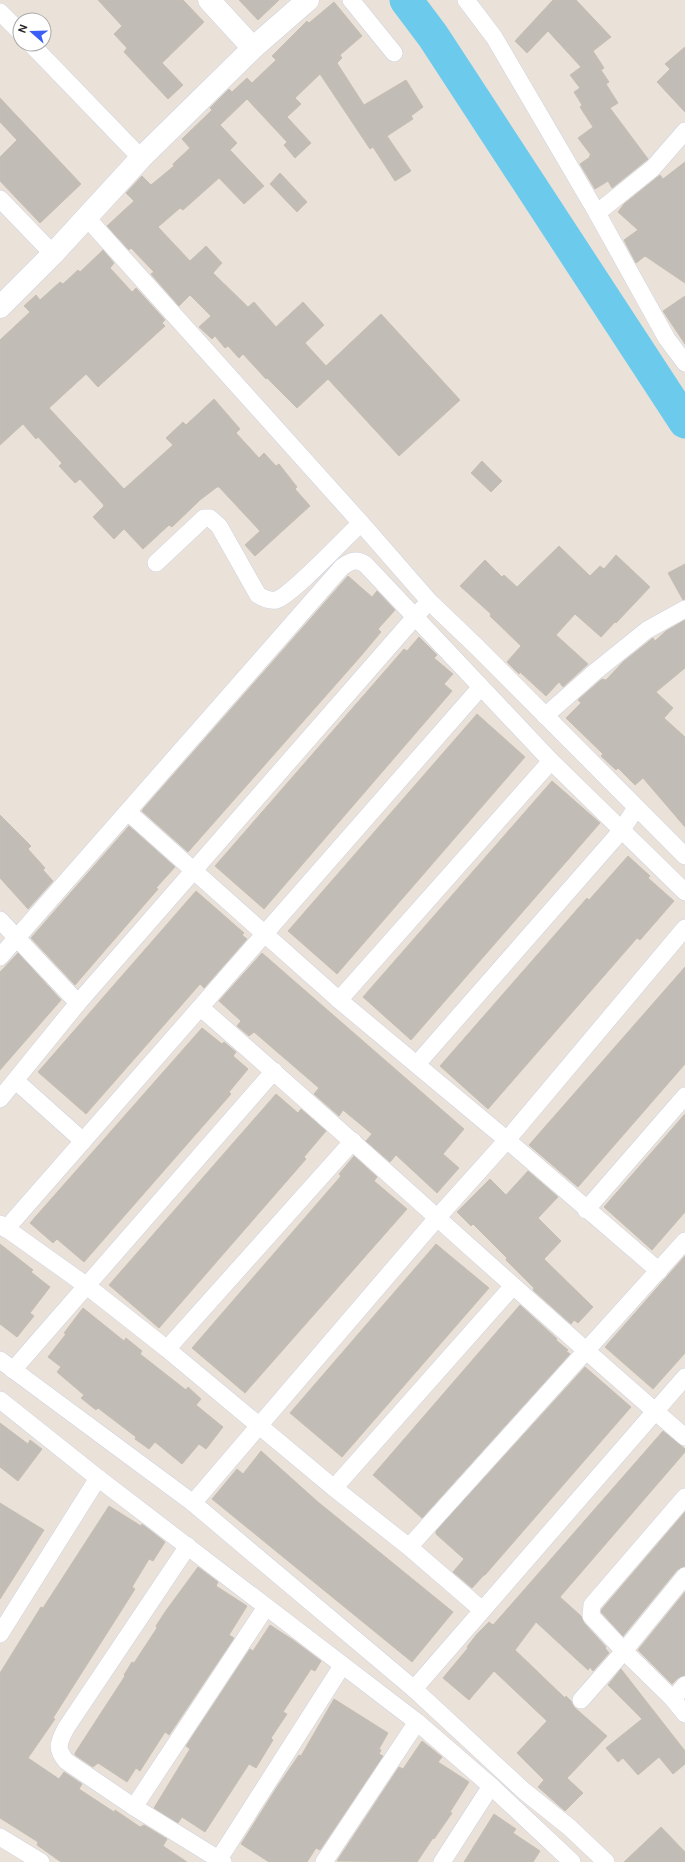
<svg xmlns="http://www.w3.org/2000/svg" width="685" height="1862" font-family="'DM Sans',sans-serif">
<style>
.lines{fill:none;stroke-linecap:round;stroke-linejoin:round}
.river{stroke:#6ccbec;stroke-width:33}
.building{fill:#c2bcb6;stroke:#c5beb3}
.street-casing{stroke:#ced2e0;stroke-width:18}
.secondary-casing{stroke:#ced2e0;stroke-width:23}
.street{stroke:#fff;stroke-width:17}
.secondary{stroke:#fff;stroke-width:22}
</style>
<rect width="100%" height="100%" fill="#eae2d9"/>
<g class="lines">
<path class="river" d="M406,0L433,36L685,422"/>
</g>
<g class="building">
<path d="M98,0H183L204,22L162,63L183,85L168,99L124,52L127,48L114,34L122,26Z"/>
<path d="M239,0H279L258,20Z"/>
<path d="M553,0H576L611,37L593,51L604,68L601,70L609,82L606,84L618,103L610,108L648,159L612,188L608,181L595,189L580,164L590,157L589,156L591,155L578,138L593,127L580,107L582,105L574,92L580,88L570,75L581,67L548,31L527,53L515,41Z"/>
<path d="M334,2L362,36L340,55L342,58L337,63L364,105L406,80L423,107L411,116L413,119L387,136L411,171L395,181L373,147L370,149L320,74L295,98L301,104L287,117L311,143L295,158L284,145L287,142L247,99L220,125L237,143L230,150L264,186L244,204L219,178L183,210L180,208L158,227L190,261L206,246L222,263L213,273L248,307L254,302L276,327L303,302L324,325L305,343L326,366L381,314L460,400L399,456L328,379L297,408L267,378L266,379L243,354L239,358L228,346L225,348L215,336L212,339L199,327L211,316L190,295L179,306L151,274L154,272L131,248L129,250L107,226L134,201L126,193L142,176L151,185L174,166L173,164L190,148L182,139L212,110L210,108L229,89L232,92L247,78L252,83L276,60L272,56L307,21L309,23Z"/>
<path d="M685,47V112L657,82L670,69L665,64Z"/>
<path d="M0,98L81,184L40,223L0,181V157L17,140L0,122Z"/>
<path d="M685,162V283L645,256L636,263L624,240L638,230L618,212L624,204L660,175L663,179Z"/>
<path d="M280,173L307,202L297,212L270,184Z"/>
<path d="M103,250L114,263L110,268L132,292L136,288L165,320L162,323L165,326L98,387L86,374L49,408L124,489L173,445L166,438L183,422L186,425L214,399L240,429L236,433L259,458L264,453L276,466L279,464L297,487L295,489L310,506L255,556L245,545L260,531L219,487H217L200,500L172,527L169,525L143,549L124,529L114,539L93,517L104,506L103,504L80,479L75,483L59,466L62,463L38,437L36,439L23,424L0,445V340L30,312L24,306L36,295L40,300L60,282L63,284L78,270L80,272Z"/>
<path d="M685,296V344L663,311Z"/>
<path d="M482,461L502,481L491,492L471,473Z"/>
<path d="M559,546L590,576L600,566L604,569L616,555L650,587L616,623L615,622L601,637L575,614L556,635L588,664L563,687L559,682L546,696L520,672L519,674L507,662L521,646L490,616L491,614L460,586L485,560L502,577L504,575L517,587Z"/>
<path d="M685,564V599L683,600L668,573Z"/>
<path d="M348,576L372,597L377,591L395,610L378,629L381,632L360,657L188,852L142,811L144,808Z"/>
<path d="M685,620V668L656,692L673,708L664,718L685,737V827L643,778L635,785L618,768L616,770L601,756L603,754L566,718L581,703L578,700L602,679L606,680L623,662L653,638L655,641L666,631Z"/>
<path d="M419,637L437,655L434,658L453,674L444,684L452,691L264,909L215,866L391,664L404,649L407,651Z"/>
<path d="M477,714L525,757L337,974L288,931Z"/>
<path d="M552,781L600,823L411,1040L363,997Z"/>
<path d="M0,815L31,846L28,849L45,868L43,870L53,881L28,909L0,878Z"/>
<path d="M129,826L175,867L156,888L158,889L75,985L31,938Z"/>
<path d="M628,856L650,876L648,878L674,901L640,940L637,938L488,1109L440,1066L587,898L589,900Z"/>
<path d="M196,891L244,933L242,935L247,939L204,988L200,984L86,1114L38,1072Z"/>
<path d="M18,953L61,1000L0,1070V972Z"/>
<path d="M262,953L464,1129L443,1154L459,1168L437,1193L396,1155L390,1162L366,1141L372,1134L343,1110L339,1116L314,1094L319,1088L254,1032L249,1036L237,1026L241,1021L219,1001Z"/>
<path d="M685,967V1064L578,1187L529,1145Z"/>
<path d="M202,1028L222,1044L224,1042L236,1052L233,1056L248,1069L229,1092L231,1094L84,1262L57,1239L53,1243L30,1223Z"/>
<path d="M276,1094L298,1113L301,1109L326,1131L304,1157L306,1159L159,1328L109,1285Z"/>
<path d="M685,1114V1212L652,1250L604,1207Z"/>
<path d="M354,1156L377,1177L374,1181L407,1209L245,1393L192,1348L341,1176L339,1174Z"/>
<path d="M528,1171L558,1197L538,1218L561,1241L544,1259L593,1307L578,1323L574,1320L571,1324L533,1290L534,1288L506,1260L507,1258L473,1224L471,1226L457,1212L490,1179L506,1195Z"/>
<path d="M0,1244L33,1270L31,1272L50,1287L30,1313L34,1316L17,1337L0,1324Z"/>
<path d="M436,1244L489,1288L342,1457L290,1413Z"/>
<path d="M685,1256V1353L653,1389L605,1347Z"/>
<path d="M520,1305L557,1339L556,1340L568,1350L566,1351L570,1354L422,1518L373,1475Z"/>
<path d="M83,1308L124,1341L126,1338L142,1351L140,1354L186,1390L188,1387L201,1399L196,1405L223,1427L206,1449L199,1444L182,1464L155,1442L149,1449L135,1439L136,1437L98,1408L96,1410L81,1398L84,1395L57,1372L61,1367L48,1357L66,1334L64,1333Z"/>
<path d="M585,1367L631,1407L485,1575H484L472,1588L453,1572L464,1559L436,1534V1531Z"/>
<path d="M0,1423L28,1444L30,1440L42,1449L18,1481L0,1467Z"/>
<path d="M663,1431L685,1449V1452L560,1597L581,1616L584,1623L606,1647L605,1648L609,1653L593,1671L590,1667L588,1670L536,1622L515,1650L565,1698L566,1696L571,1701L574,1707L607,1736L567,1778L583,1793L565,1811L538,1787L544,1780L517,1753L547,1721L494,1671L469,1700L443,1678L468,1648L467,1647L477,1634L489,1622L493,1625L502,1615Z"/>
<path d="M261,1451L318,1502L453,1612L412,1662L212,1499L237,1469L243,1474Z"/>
<path d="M0,1503L44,1530L0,1599Z"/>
<path d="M109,1506L141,1526L142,1524L165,1542L153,1561L149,1559L132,1587L135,1589L53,1718L55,1719L28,1758L59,1779L64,1772L82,1784L79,1789L114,1812L115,1810L140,1827L144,1825L167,1839L163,1846L187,1862H61L37,1845L38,1842L0,1818V1673L41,1607L43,1608Z"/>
<path d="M685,1512V1566L677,1570L623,1636L601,1612L602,1609Z"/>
<path d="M198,1567L218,1582L216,1586L247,1606L229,1635L234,1638L169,1735L165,1732L140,1771L136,1768L127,1782L98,1763L93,1767L75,1755V1753L125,1676L124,1675L132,1662L134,1663L157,1628L156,1626L165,1612Z"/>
<path d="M685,1592V1675L678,1678L672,1684L638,1650Z"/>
<path d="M270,1625L293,1640L321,1661L315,1671L311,1669L283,1712L287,1714L271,1738L273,1740L256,1768L249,1764L205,1832L182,1817L178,1823L154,1808L190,1749L186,1746L250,1649L253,1651Z"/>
<path d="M621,1669L685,1751V1764L673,1774L659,1757L638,1775L623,1758L618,1762L606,1748L642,1719L608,1685Z"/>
<path d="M334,1699L388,1733L379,1749L381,1750L379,1754L383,1756L320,1850L316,1848L307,1862H269L241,1844L277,1787L299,1755L301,1756Z"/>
<path d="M422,1741L442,1757L438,1762L469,1782L450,1812L452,1813L434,1839L433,1838L417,1862L337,1861L399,1767L403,1769Z"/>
<path d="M494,1814L516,1829L513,1833L540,1851L533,1862H464Z"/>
<path d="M661,1827L685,1852V1862H624Z"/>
</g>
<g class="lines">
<g class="street-casing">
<g id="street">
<path d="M351,0L394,53"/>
<path d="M466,0L494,37L597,213L667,339L685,363"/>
<path d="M0,12L20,32"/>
<path d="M31,44L141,158"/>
<path d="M0,199L53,254"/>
<path d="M597,213L653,168L685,131"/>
<path d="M87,218L361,523L430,602L477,647L685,856"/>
<path d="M156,563L204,518H210L219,526L258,595C263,598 270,601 276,600C291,596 346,537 361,523"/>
<path d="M545,716L596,671L647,630L685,609"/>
<path d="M128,812L339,1000L507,1140L659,1271"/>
<path d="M0,920L78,1003"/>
<path d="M0,957L342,567C351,561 357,558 366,565L551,761L685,892"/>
<path d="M339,1000L551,761"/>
<path d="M201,1008C364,1149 521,1296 685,1437"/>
<path d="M417,1064L621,831L636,808"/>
<path d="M16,1081L83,1141"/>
<path d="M0,1099L78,1003L422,609"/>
<path d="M586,1210L685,1096"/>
<path d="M0,1224L87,1286L167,1349L334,1488L409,1547L482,1610"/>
<path d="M6,1229L480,688"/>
<path d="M167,1349L353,1141"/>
<path d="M0,1360L193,1503L414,1689L524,1791L569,1827L606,1862"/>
<path d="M13,1370L274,1071"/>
<path d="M0,1400L98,1478L417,1722L491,1786L572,1862"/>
<path d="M334,1488L513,1286"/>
<path d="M193,1503L437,1218L507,1140L685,928"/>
<path d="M188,1546L66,1728C59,1742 55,1748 66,1761L134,1807L223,1862"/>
<path d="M409,1547L685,1241"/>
<path d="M685,1576L624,1651L673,1699L685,1714"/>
<path d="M0,1634L98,1478"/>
<path d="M414,1689L685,1377"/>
<path d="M673,1699L685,1685"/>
<path d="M581,1700L624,1651L591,1616L592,1605L685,1497"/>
<path d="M134,1807L266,1607"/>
<path d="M0,1837L41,1862"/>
<path d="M217,1862L342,1666"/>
<path d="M324,1862L417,1722"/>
<path d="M442,1862L491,1786"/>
</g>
</g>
<g class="secondary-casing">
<g id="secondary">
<path d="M209,0L253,48"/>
<path d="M0,307L53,254L141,158L253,48L308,0"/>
</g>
</g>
<use href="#street" class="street"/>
<use href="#secondary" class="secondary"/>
</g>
<g transform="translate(32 32) rotate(290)"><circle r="19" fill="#ffffff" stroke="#a9a9a9"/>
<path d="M0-3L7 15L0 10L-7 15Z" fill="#395ff6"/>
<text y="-6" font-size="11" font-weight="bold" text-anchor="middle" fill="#272727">N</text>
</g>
</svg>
